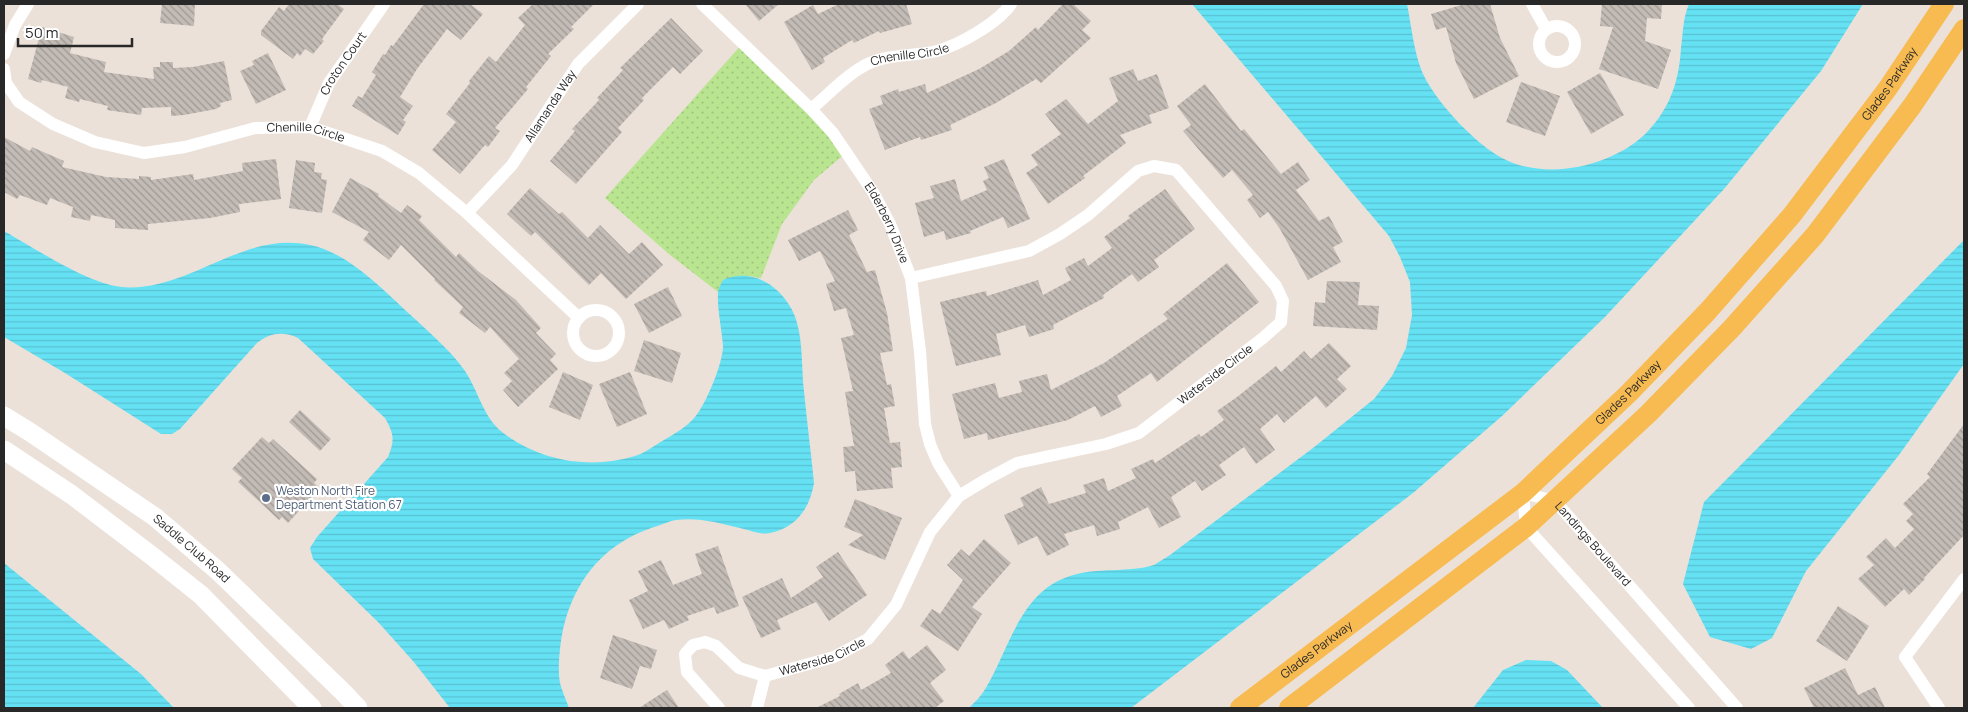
<svg xmlns="http://www.w3.org/2000/svg" width="1968" height="712" font-family="Manrope,sans-serif">
<style>
.grass{fill:url(#grass-dots)}
.water{fill:url(#water-rules)}
.building{fill:url(#building-back-hatch)}
.lines{fill:none;stroke-linecap:round;stroke-linejoin:round}
.street{stroke:#fff;stroke-width:12}
.secondary{stroke:#fff;stroke-width:19}
.primary{stroke:#f7bb52;stroke-width:20}
.service-dot{fill:#5c6f8a;stroke:#fff;stroke-width:2}
.labels{text-anchor:middle;stroke-width:4.5;stroke-linejoin:round;paint-order:stroke}
.street-label{font-size:12px;fill:#282828;stroke:#fff}
.service-label{font-size:12px;fill:#4e5e75;stroke:#fff;text-anchor:start}
</style>
<defs>
<pattern id="grass-dots" width="8" height="8" patternUnits="userSpaceOnUse" patternTransform="scale(1.25)"><rect width="8" height="8" fill="#b9e591"/><path d="M2 2h.1M6 6h.1" fill="none" stroke="#9fc47d" stroke-width="1.8" stroke-linecap="round"/></pattern>
<pattern id="water-rules" width="6" height="5" patternUnits="userSpaceOnUse" patternTransform="scale(1.25)"><rect width="6" height="5" fill="#65e1f4"/><path d="M0 2.5h6" fill="none" stroke="#58c1d1"/></pattern>
<pattern id="building-back-hatch" width="6" height="6" patternUnits="userSpaceOnUse" patternTransform="scale(1.25)"><rect width="6" height="6" fill="#c3bbb5"/><path d="M-1 5l2 2M0 0l6 6M5-1l2 2" fill="none" stroke="#9e9893"/></pattern>
</defs>
<rect width="100%" height="100%" fill="#ebe1d8"/>
<path class="grass" d="M743,43L847,152L814,180L782,224L761,278L748,276L723,280L718,292L670,255L605,198Z"/>
<g class="water">
<path d="M1192,4H1407C1412,28 1414,58 1426,80C1442,108 1475,143 1502,158C1546,182 1616,166 1649,130C1671,106 1679,80 1681,48C1683,32 1683,18 1689,4H1863L1821,71L1724,189L1604,318L1502,416L1413,493L1131,708H969C974,703 980,697 984,691C1009,651 1019,592 1070,576C1097,567 1129,573 1154,565C1159,562 1165,558 1170,555L1313,448L1374,399L1392,376L1406,348L1412,315L1410,282L1400,257L1389,236Z"/>
<path d="M4,231C34,248 87,283 121,287C189,293 242,230 310,245C350,253 386,293 415,319C433,336 451,351 465,371C478,390 483,417 502,432C539,461 591,470 635,456C645,453 655,445 664,440C674,434 688,426 695,417C706,404 723,363 723,346C722,330 717,309 718,293C718,289 721,284 723,280C750,268 777,283 791,308C804,331 801,365 804,391C807,422 811,453 814,483C810,508 796,528 770,533C761,535 749,530 740,528C719,523 698,517 676,520C669,521 661,525 654,527C598,545 566,591 560,649C559,659 558,672 560,683C562,691 566,700 569,708H450L413,661L378,622L313,559L310,548L317,537L388,457C395,440 394,434 385,418L298,338C283,331 270,333 257,343L180,429L172,434H161L65,373L4,337Z"/>
<path d="M1964,240V364L1899,455L1806,571L1772,638L1751,649L1710,637L1683,584L1704,502Z"/>
<path d="M4,563L141,674L174,708H4Z"/>
<path d="M1526,660L1551,661L1567,670L1603,708H1473L1503,670Z"/>
</g>
<g class="building">
<path d="M162,4H195L194,26L160,23Z"/>
<path d="M289,4H337L344,9L322,39L324,41L313,54L305,49L300,56L297,53L293,59L261,35V31L279,7L284,11Z"/>
<path d="M424,4H470L483,14L461,40L447,29L417,69L400,97L413,106L403,120L406,122L398,135L352,106L358,96L362,98L376,75L372,72L383,54L385,55L391,45L393,46Z"/>
<path d="M533,4H594L571,27L574,29L548,54L551,56L526,87L528,89L495,128L500,131L488,147L485,145L460,174L432,150L456,122L446,114L470,83L469,81L489,56L496,62L525,25L518,18Z"/>
<path d="M745,4H779L759,21Z"/>
<path d="M839,4H906L912,24L880,33L879,31L854,43L852,40L823,58L825,62L812,70L784,22L813,5L818,14Z"/>
<path d="M1063,4H1073L1091,21L1082,30L1091,38L1041,83L1036,79L996,103L950,125L952,130L921,140L920,137L885,150L869,109L883,104L880,96L898,89L899,92L925,84L927,93L979,69L1009,51L1036,27L1038,30Z"/>
<path d="M1465,4H1490L1500,38L1519,76L1474,99L1456,63L1446,27L1436,30L1431,14Z"/>
<path d="M1602,4H1662L1661,19L1647,18L1645,41L1671,50L1658,89L1599,69L1613,27L1600,26Z"/>
<path d="M671,18L703,51L680,74L673,67L642,98L644,100L618,128L622,132L576,184L550,161L575,131L572,129L599,100L597,98L623,70L620,68Z"/>
<path d="M42,27L74,37L70,53L106,62L104,72L154,79L153,67H160V62H173V68L193,67L224,61L232,100L220,103L221,106L216,109L184,115L171,116V107L142,108L141,115L107,110L108,106L80,99L79,102L65,98L68,87L42,80L41,83L28,79Z"/>
<path d="M268,53L286,90L256,104L240,71L254,65L252,61Z"/>
<path d="M1133,69L1138,81L1157,74L1169,108L1149,115L1152,123L1120,135L1126,143L1083,176L1085,178L1048,204L1026,173L1038,165L1031,155L1061,134L1045,114L1066,99L1088,124L1118,101L1109,78Z"/>
<path d="M1600,73L1624,115L1591,134L1567,92Z"/>
<path d="M1521,82L1560,96L1545,136L1506,122Z"/>
<path d="M1205,84L1241,131L1244,129L1281,174L1298,162L1310,180L1296,190L1319,221L1329,216L1343,242L1333,247L1341,262L1308,280L1280,229L1268,212L1260,218L1247,200L1253,195L1232,170L1223,178L1183,131L1191,125L1177,106Z"/>
<path d="M4,137L30,151L32,147L64,161L62,167L106,177L139,179V176L151,177V180L193,174L194,180L243,171L242,163L276,159L281,199L239,204L240,212L210,218L148,224V230L115,228V220L91,215L90,221L71,217L73,207L50,198L47,205L20,195L17,199L4,192Z"/>
<path d="M1004,159L1030,219L1008,228L1003,217L970,231L971,233L946,240L944,231L924,237L915,203L934,198L930,186L955,179L961,201L987,190L983,181L989,178L984,167Z"/>
<path d="M296,160L315,163L314,172L322,173L321,179L327,180L322,213L289,208Z"/>
<path d="M350,178L379,194L378,196L401,213L407,205L422,216L419,220L456,257L459,253L478,271L516,300L541,328L536,333L556,354L550,360L558,369L518,407L503,390L512,381L504,373L519,359L490,327L485,333L459,313L463,307L434,280L435,279L401,245L389,260L363,240L369,232L332,212Z"/>
<path d="M530,188L559,214L562,212L588,238L600,225L629,254L642,242L663,265L626,299L601,273L589,285L535,232L531,236L507,214Z"/>
<path d="M1165,189L1195,229L1154,260L1159,267L1138,282L1132,274L1103,295L1104,298L1053,325L1054,329L1029,337L1025,325L996,334L1001,355L956,366L940,302L986,291L987,296L1038,280L1043,295L1071,280L1065,268L1084,258L1088,266L1112,248L1104,237L1130,218L1128,216Z"/>
<path d="M848,210L858,230L849,235L867,272L875,270L887,313L893,351L880,353L887,385L891,384L895,406L884,408L890,443L900,442L902,467L891,468L893,488L857,491L855,471L845,472L843,447L854,446L845,392L853,391L841,338L854,335L846,308L834,311L826,284L835,281L820,251L799,261L788,240Z"/>
<path d="M1227,263L1259,302L1157,382L1151,373L1117,396L1122,406L1101,417L1095,406L1068,420L988,440L987,433L964,439L952,394L995,383L999,398L1022,392L1019,381L1047,374L1051,390L1104,363L1168,319L1163,314Z"/>
<path d="M1327,281L1360,282L1358,305L1379,306L1377,330L1313,326L1315,302L1325,303Z"/>
<path d="M668,287L682,316L649,333L634,304Z"/>
<path d="M644,340L681,353L672,383L634,371Z"/>
<path d="M1329,343L1351,366L1337,379L1347,389L1326,408L1316,396L1284,423L1277,414L1260,429L1275,450L1256,464L1244,447L1219,465L1226,475L1202,491L1195,481L1171,497L1181,517L1159,528L1148,507L1118,522L1120,529L1097,536L1094,525L1064,534L1069,545L1047,556L1037,536L1018,545L1004,515L1024,506L1020,498L1041,487L1049,504L1086,493L1083,485L1104,478L1108,491L1136,478L1131,469L1153,459L1155,463L1199,434L1201,437L1224,420L1217,411L1237,397L1276,366L1281,372L1304,351L1311,359Z"/>
<path d="M563,372L593,385L580,420L549,407Z"/>
<path d="M630,372L647,414L617,427L599,384Z"/>
<path d="M300,410L331,439L320,451L289,422Z"/>
<path d="M1964,424V535L1924,578L1925,579L1909,595L1904,589L1885,607L1858,579L1874,565L1866,557L1886,538L1895,548L1914,529L1906,521L1913,514L1903,504L1930,477L1927,474Z"/>
<path d="M262,437L269,443L273,439L317,479L314,483L320,488L288,523L282,517L279,520L238,482L242,478L232,469Z"/>
<path d="M855,499L902,518L885,560L848,545L863,535L844,527Z"/>
<path d="M984,539L1011,563L972,607L982,614L958,651L920,626L932,609L940,614L963,580L947,565L961,549L969,556Z"/>
<path d="M718,546L739,606L717,614L714,607L687,616L689,620L669,629L664,620L643,629L629,600L648,591L638,571L661,560L673,585L702,574L695,554Z"/>
<path d="M838,552L867,595L829,621L816,602L777,620L781,629L761,638L742,597L782,578L791,598L823,577L816,567Z"/>
<path d="M1838,606L1869,626L1847,661L1816,641Z"/>
<path d="M613,635L657,650L651,669L640,666L632,689L600,678Z"/>
<path d="M927,645L946,670L930,683L944,701L935,708H816L840,696L839,694L858,683L861,690L891,673L885,665L903,651L909,659Z"/>
<path d="M1845,668L1858,695L1875,687L1885,708H1814L1804,688Z"/>
<path d="M667,690L679,708H639L659,695Z"/>
</g>
<g class="lines">
<g class="street">
<path id="s1" d="M702,4L811,109L833,133L873,192L890,224L911,278L920,351L925,424L930,444L938,463L959,496"/>
<path d="M1532,4L1546,29"/>
<circle cx="1557" cy="44" r="18"/>
<path d="M4,54L15,25L28,4"/>
<path id="s2" d="M4,69L6,83L19,102L53,124L95,142L144,153L185,147L255,128L310,127L382,151L419,173L467,213L579,318"/>
<path id="s3" d="M811,109C827,96 844,77 862,67C885,53 912,57 937,51C959,45 998,23 1011,4"/>
<path id="s4" d="M310,127L329,83L384,4"/>
<path id="s5" d="M467,213L512,165L578,64L638,4"/>
<circle cx="596" cy="333" r="23"/>
<path id="s6" d="M719,708L687,672L685,654L693,645L705,642L716,646L739,668L765,676L834,657L868,639L896,605L930,532L959,496L987,479L1017,463L1106,444L1139,433L1263,338L1281,322L1283,301L1276,286L1176,170L1154,166L1138,171L1088,215L1060,234L1029,251L911,278"/>
<path d="M757,708L765,676"/>
<path id="s7" d="M1689,708L1526,527L1523,493L1555,501L1737,708"/>
<path d="M1939,708L1905,657L1964,579"/>
</g>
<g class="secondary">
<path id="s8" d="M4,416L30,432L155,517L218,571L344,693L358,708"/>
<path d="M4,450L72,495L152,556L201,595L312,708"/>
</g>
<g class="primary">
<path id="s9" d="M1240,708L1523,493L1629,393L1708,311L1792,215L1888,88L1944,4"/>
<path d="M1289,708L1526,527L1648,414L1732,328L1815,235L1912,106L1964,29"/>
</g>
</g>
<circle class="service-dot" cx="266" cy="498" r="5"/>
<g class="labels">
<g class="street-label">
<text dy="4" stroke="none"><textPath href="#s3" startOffset="116">Chenille Circle</textPath></text>
<text dy="4" stroke="none"><textPath href="#s4" startOffset="72">Croton Court</textPath></text>
<text dy="4" stroke="none"><textPath href="#s9" startOffset="906">Glades Parkway</textPath></text>
<text dy="4" stroke="none"><textPath href="#s5" startOffset="136">Allamanda Way</textPath></text>
<text dy="4" stroke="none"><textPath href="#s2" startOffset="339">Chenille Circle</textPath></text>
<text dy="4" stroke="none"><textPath href="#s1" startOffset="289">Elderberry Drive</textPath></text>
<text dy="4" stroke="none"><textPath href="#s6" startOffset="731">Waterside Circle</textPath></text>
<text dy="4" stroke="none"><textPath href="#s9" startOffset="501">Glades Parkway</textPath></text>
<text dy="4" stroke="none"><textPath href="#s7" startOffset="368">Landings Boulevard</textPath></text>
<text dy="4" stroke="none"><textPath href="#s8" startOffset="230">Saddle Club Road</textPath></text>
<text dy="4" stroke="none"><textPath href="#s9" startOffset="96">Glades Parkway</textPath></text>
<text dy="4" stroke="none"><textPath href="#s6" startOffset="222">Waterside Circle</textPath></text>
</g>
<g class="service-label">
<text x="276" y="495">Weston North Fire<tspan x="276" dy="14">Department Station 67</tspan></text>
</g>
</g>
<rect width="1968" height="712" fill="none" stroke="#282828" stroke-width="10"/>
<path d="M18 38v8h114v-8" fill="none" stroke="#282828" stroke-width="2.5"/>
<text x="25" y="38" font-size="15" fill="#282828" stroke="#ffffff" stroke-width="4" paint-order="stroke">50 m</text>
</svg>
